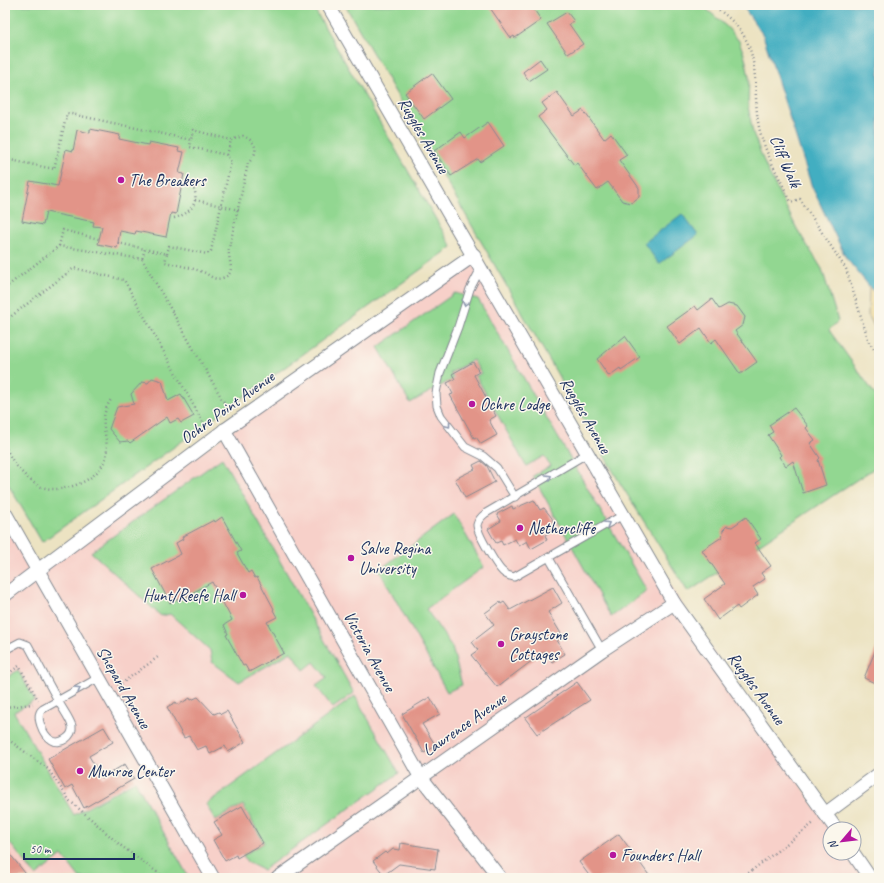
<svg xmlns="http://www.w3.org/2000/svg" width="884" height="883" font-family="Caveat,sans-serif">
<style>
.built{fill:#f7d0c9}
.green{fill:#92d791;stroke:#568378}
.sand{fill:#eeda9e;stroke:#84847e}
.water{fill:#42aec1;stroke:#2e6e90}
.building{fill:#e29488}
.lines{fill:none;stroke-linecap:round;stroke-linejoin:round}
.service-casing{stroke:#848990;stroke-width:9}
.minor-casing{stroke:#848990;stroke-width:15}
.path{stroke:#848990;stroke-width:2.5;stroke-dasharray:1 3;stroke-linecap:butt}
.service{stroke:#fff;stroke-width:7}
.minor{stroke:#fff;stroke-width:13}
.oneway{stroke:#8d97ae}
.poi-dot{fill:#b5179e;stroke:#fbf7ec;stroke-width:1.5}
.labels{text-anchor:middle;stroke-width:3;stroke-linejoin:round;paint-order:stroke}
.street-label{font-size:17px;fill:#1b2f5e;stroke:#fbf7ec}
.poi-label{font-size:17px;fill:#1b2f5e;stroke:#fbf7ec;text-anchor:start}
</style>
<rect width="100%" height="100%" fill="#fbf7ec"/>
<filter id="ink" filterUnits="userSpaceOnUse"><feTurbulence type="fractalNoise" baseFrequency=".025" numOctaves="2"/><feDisplacementMap in="SourceGraphic" scale="8" xChannelSelector="R" yChannelSelector="G"/><feConvolveMatrix kernelMatrix="1 2 1 2 8 2 1 2 1" color-interpolation-filters="sRGB"/></filter>
<filter id="wash" filterUnits="userSpaceOnUse"><feTurbulence type="fractalNoise" baseFrequency=".012" numOctaves="4" result="noise"/><feDisplacementMap in="SourceGraphic" scale="16" xChannelSelector="R" yChannelSelector="G"/><feGaussianBlur stdDeviation="0.9" result="paint"/><feColorMatrix in="noise" values="0 0 0 0 0 0 0 0 0 0 0 0 0 0 0 0 0 1.4 0 .05"/><feComposite in="paint" operator="in"/></filter>
<g filter="url(#wash)">
<rect width="100%" height="100%" fill="#ece3c2"/>
<path class="built" d="M474,255L623,515L830,829V853H853L870,878H5V513L38,571Z"/>
<g class="green">
<path d="M5,5H312L452,247L42,542L5,479Z"/>
<path d="M345,5H702L728,28L739,41L745,57L749,77L748,106L753,133L766,167L797,229L822,269L838,321L829,330L879,400V465L688,592L620,483Z"/>
<path d="M455,293L478,299L647,591L611,617L533,476L550,466L544,456L526,466L476,376L481,373L473,360L450,373L453,379L410,403L378,347Z"/>
<path d="M222,458L354,693L333,708L316,686L327,678L314,662L304,670L291,652L239,682L212,662L210,650L170,614L161,616L91,552Z"/>
<path d="M454,514L484,567L426,609L452,647L462,685L447,692L379,570Z"/>
<path d="M18,670L35,700L14,712L74,815L135,781L189,878H80L62,855L36,876L5,837V679Z"/>
<path d="M355,696L399,773L263,870L247,862L243,855L264,843L243,805L215,820L206,804Z"/>
</g>
<path class="sand" d="M869,286L879,297V335L868,315Z"/>
<g class="water">
<path d="M742,5H879V298L846,258L812,187L763,35Z"/>
<path d="M682,214L698,235L659,264L644,243Z"/>
</g>
<g id="blocks">
<g class="building">
<path d="M488,5H531L541,20L515,38L514,36L511,38Z"/>
<path d="M567,12L574,21L569,24L583,44L568,54L547,24Z"/>
<path d="M540,59L547,69L529,81L523,72Z"/>
<path d="M432,73L451,99L424,119L405,93Z"/>
<path d="M557,92L574,116L583,110L604,139L611,133L627,155L619,160L639,188V197L631,203L622,201L608,182L597,190L577,163L574,165L538,117L547,110L542,103Z"/>
<path d="M488,122L504,146L480,162L478,159L451,176L434,151L461,132L465,138Z"/>
<path d="M90,129L120,135L119,139L148,145L149,142L179,148L178,151L184,152L179,173L184,174L176,214L171,213L166,237L136,231L135,234L120,231L117,248L98,244L102,227L93,226L94,222L46,212L43,225L22,221L30,181L58,186L66,149L73,151L77,130L90,133Z"/>
<path d="M712,299L719,309L728,304L737,306L745,317L743,325L735,331L757,362L740,374L716,339L711,343L701,328L680,344L667,326L695,306L698,310Z"/>
<path d="M625,336L640,357L621,370L620,368L609,376L597,359Z"/>
<path d="M473,362L479,372L474,375L496,416L489,420L497,435L481,444L476,437L474,438L450,395L453,394L447,383L455,379L452,374Z"/>
<path d="M152,378L162,381L168,401L181,394L194,416L181,423L178,419L170,423L167,417L130,443L128,441L120,442L109,429L117,407L134,404L131,394L142,382L148,383Z"/>
<path d="M794,408L808,426L806,428L815,440L810,443L820,458L818,460L826,485L803,493L793,461L786,466L779,457L781,455L768,435L773,432L769,425Z"/>
<path d="M481,461L487,466L495,482L465,498L455,479L475,469L473,465Z"/>
<path d="M534,500L540,510L544,508L552,518L553,524L549,526L551,531L545,535L547,540L531,549L527,541L519,546L515,539L503,545L501,541L496,543L488,529L501,521L497,514L512,506L513,509Z"/>
<path d="M222,517L241,551L237,553L248,573L251,571L255,578L257,577L274,609L273,610L277,617L267,622L284,653L249,672L245,665L243,666L226,635L228,634L224,625L232,620L212,582L178,601L177,599L170,603L152,569L181,554L176,543L183,539L182,537L214,520L215,522Z"/>
<path d="M746,517L761,539L755,543L771,566L761,573L765,579L753,587L758,595L739,609L737,606L718,620L704,599L725,584L702,550L722,537L723,530L727,526L732,527Z"/>
<path d="M553,587L562,603L548,612L563,637L557,640L565,654L552,662L545,651L497,687L471,655L478,650L472,642L494,625L485,613L500,602L501,604L504,602L510,610Z"/>
<path d="M879,642V685L864,678Z"/>
<path d="M577,682L590,700L537,734L525,718Z"/>
<path d="M198,697L214,714L219,712L221,714L227,711L245,742L228,752L225,746L210,754L206,746L197,750L189,736L184,738L167,707L176,702L178,705L190,698L191,700Z"/>
<path d="M430,697L440,714L422,724L436,746L424,753L402,714Z"/>
<path d="M104,727L113,742L89,756L102,778L125,764L134,779L84,808L72,785L65,789L48,759Z"/>
<path d="M242,806L263,843L237,858L236,855L225,861L213,840L222,835L214,822Z"/>
<path d="M619,834L651,878H591L579,862Z"/>
<path d="M401,843L438,849L435,869L399,864L384,875L373,861L385,852L387,854L393,849L400,850Z"/>
<path d="M5,848L29,878H5Z"/>
</g>
</g>
</g>
<g filter="url(#ink)">
<use href="#blocks" fill-opacity="0" stroke="#848990" stroke-width="1"/>
<g class="lines">
<g class="service-casing">
<g id="service">
<path d="M481,268L470,289L458,327L440,373L436,393L437,406L441,416L465,447L483,456L497,468L515,497"/>
<path d="M588,453L486,513C482,516 478,520 477,525C477,533 497,567 503,572C506,575 509,576 514,577L623,515"/>
<path d="M549,558L602,650"/>
<path d="M5,650L20,642L28,645C39,665 49,685 60,704C64,711 70,719 72,726C74,736 60,746 51,740C43,735 34,715 43,709L98,678"/>
</g>
</g>
<g class="minor-casing">
<g id="minor">
<path d="M328,5L674,603L836,829"/>
<path d="M224,430L420,776L500,878"/>
<path d="M5,513L213,878"/>
<path d="M5,595L222,432L474,255"/>
<path d="M825,814L879,774"/>
<path d="M853,853L870,878"/>
<path d="M278,878L602,650L674,603"/>
</g>
</g>
<g class="path">
<path d="M713,5C720,11 729,17 736,25C762,54 752,92 759,127C764,152 780,178 791,202L800,199L846,269L869,342L879,356"/>
<path d="M227,155L231,140"/>
<path d="M5,159L54,169L67,113L191,140L193,130L231,140L243,136C258,142 259,153 248,163C242,192 235,221 229,249C227,259 238,274 222,278C212,281 209,273 200,271C189,267 176,265 165,262L167,254L145,249"/>
<path d="M195,200L239,210"/>
<path d="M174,218C196,213 203,193 186,177"/>
<path d="M118,243L145,249L142,259"/>
<path d="M59,246L63,230L99,239"/>
<path d="M167,254L169,246L207,254L211,251L231,162L227,155L190,147L191,140"/>
<path d="M5,288L59,246L142,259L229,411"/>
<path d="M5,321L74,268L124,280L206,428"/>
<path d="M5,445C10,460 23,476 37,485C57,496 95,483 104,462C114,440 93,425 112,398"/>
<path d="M5,676L19,666L38,700"/>
<path d="M118,686L158,657"/>
<path d="M5,707L33,704"/>
<path d="M5,737L48,769L70,801L91,819L120,845L165,878"/>
<path d="M742,878L815,822"/>
</g>
<use href="#service" class="service"/>
<use href="#minor" class="minor"/>
</g>
<defs><path id="oneway-chevron" d="M-2-3.5L2.5 0L-2 3.5" fill="none" stroke-width="1.6" stroke-linecap="round" stroke-linejoin="round"/></defs>
<g class="oneway">
<use href="#oneway-chevron" transform="translate(465 303) rotate(106)"/>
<use href="#oneway-chevron" transform="translate(448 425) rotate(53)"/>
<use href="#oneway-chevron" transform="translate(549 477) rotate(-31)"/>
<use href="#oneway-chevron" transform="translate(607 524) rotate(-30)"/>
<use href="#oneway-chevron" transform="translate(78 689) rotate(-30)"/>
</g>
</g>
<g class="poi-dot">
<circle cx="121" cy="180" r="4"/>
<circle cx="472" cy="404" r="4"/>
<circle cx="520" cy="528" r="4"/>
<circle cx="351" cy="558" r="4"/>
<circle cx="243" cy="595" r="4"/>
<circle cx="501" cy="644" r="4"/>
<circle cx="80" cy="771" r="4"/>
<circle cx="613" cy="855" r="4"/>
</g>
<g class="labels">
<g class="street-label">
<text transform="translate(424 135) rotate(60)" y="6">Ruggles Avenue</text>
<text transform="translate(786 161) rotate(67)" y="6">Cliff Walk</text>
<text transform="translate(227 407) rotate(-36)" y="6">Ochre Point Avenue</text>
<text transform="translate(586 415) rotate(60)" y="6">Ruggles Avenue</text>
<text transform="translate(370 651) rotate(61)" y="6">Victoria Avenue</text>
<text transform="translate(124 687) rotate(60)" y="6">Shepard Avenue</text>
<text transform="translate(757 688) rotate(54)" y="6">Ruggles Avenue</text>
<text transform="translate(464 724) rotate(-35)" y="6">Lawrence Avenue</text>
</g>
<g class="poi-label">
<text x="129" y="186">The Breakers</text>
<text x="480" y="410">Ochre Lodge</text>
<text x="528" y="534">Nethercliffe</text>
<text x="359" y="554">Salve Regina<tspan x="359" dy="20">University</tspan></text>
<text x="235" y="601" text-anchor="end">Hunt/Reefe Hall</text>
<text x="509" y="640">Graystone<tspan x="509" dy="20">Cottages</tspan></text>
<text x="88" y="777">Munroe Center</text>
<text x="621" y="861">Founders Hall</text>
</g>
</g>
<rect width="884" height="883" fill="none" stroke="#fbf7ec" stroke-width="20"/>
<g transform="translate(842 841) rotate(242)"><circle r="19" fill="#fbf7ec" stroke="#a1a7b3"/>
<path d="M0-3L7 15L0 10L-7 15Z" fill="#b5179e"/>
<text y="-6" font-size="11" font-weight="bold" text-anchor="middle" fill="#1b2f5e">N</text>
</g>
<path d="M24 853v6h110v-6" fill="none" stroke="#1b2f5e" stroke-width="2"/>
<text x="30" y="853" font-size="12" fill="#1b2f5e" stroke="#fbf7ec" stroke-width="3" paint-order="stroke">50 m</text>
</svg>
